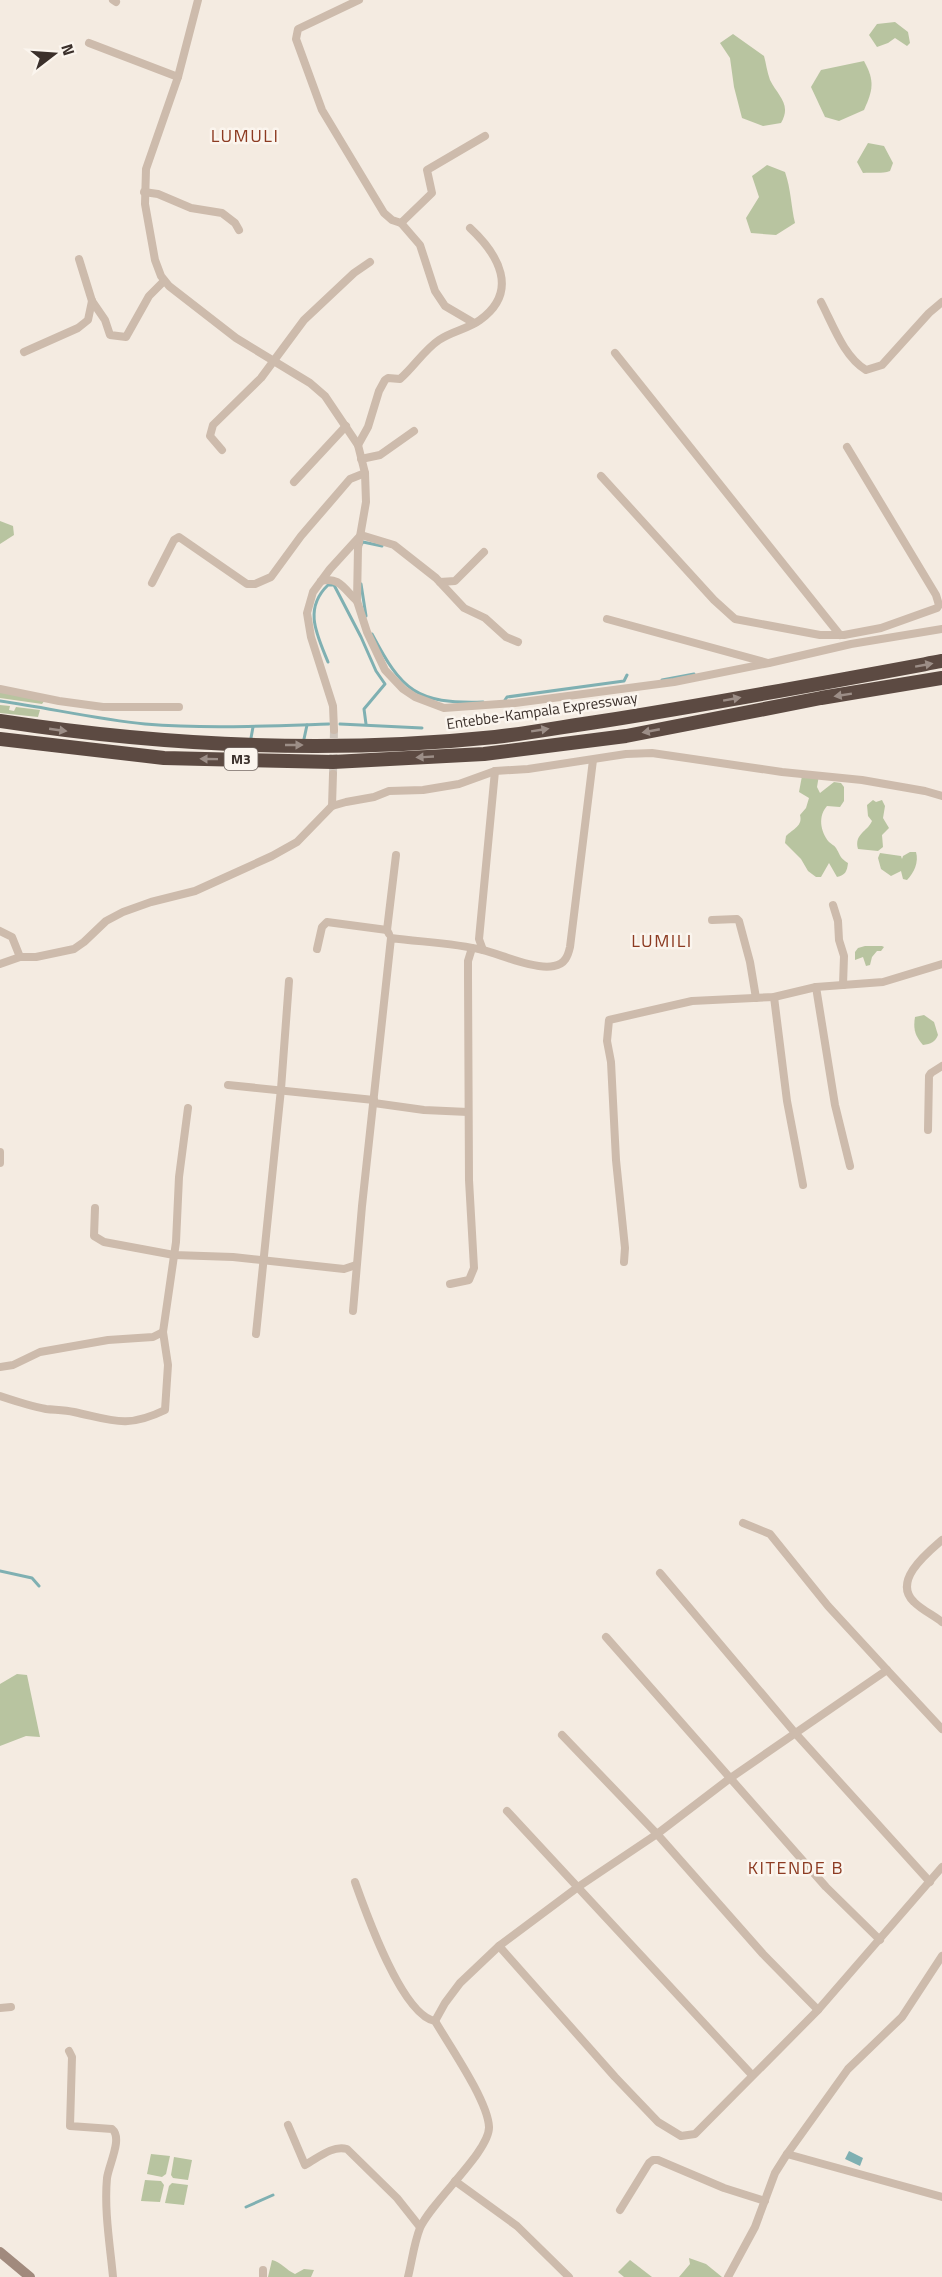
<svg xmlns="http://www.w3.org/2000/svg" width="942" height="2277" font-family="'Titillium Web',sans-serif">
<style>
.green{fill:#b8c4a0}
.water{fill:#7fb0b2}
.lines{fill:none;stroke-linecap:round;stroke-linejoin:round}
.stream{stroke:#7fb0b2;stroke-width:3}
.minor-tunnel{stroke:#cfc6bd;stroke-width:8;stroke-dasharray:8 4;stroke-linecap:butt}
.minor{stroke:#cdbbac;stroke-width:8}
.secondary{stroke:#a18a7d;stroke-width:10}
.motorway{stroke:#5c4a42;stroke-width:14}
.oneway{fill:#9c8e87}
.labels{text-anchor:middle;stroke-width:5;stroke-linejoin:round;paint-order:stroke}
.shield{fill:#fbf5ee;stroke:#756b66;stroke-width:1.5}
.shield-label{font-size:14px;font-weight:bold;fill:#3b302b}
.street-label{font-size:15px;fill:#3b302b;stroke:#fbf5ee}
.quarter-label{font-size:18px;letter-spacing:1.5px;fill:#8c3b22;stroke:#fbf5ee}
</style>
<rect width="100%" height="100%" fill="#f4ebe1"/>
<g class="green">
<path d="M895,22L908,32L910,43L907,46L895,38L888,43L877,47L869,35L877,24Z"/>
<path d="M733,34L764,56C766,63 767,72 770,80C778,96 792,104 781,123L763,126L742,118L734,87L730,58L720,43Z"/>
<path d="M864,61C875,81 873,90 864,110L839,121L825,117L811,87L821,70Z"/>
<path d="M868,143L884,146L893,163L890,171C882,174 872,172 863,173L857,162Z"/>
<path d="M767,165L785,172C791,189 791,206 795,223L776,235L751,233L746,218L759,197L752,176Z"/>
<path d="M0,521L13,526L14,535L0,544Z"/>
<path d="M0,690L45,700L42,704L0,698Z"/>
<path d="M0,705L10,706L9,710L14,711L16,707L40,710L38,717L0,713Z"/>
<path d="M819,775L817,787L820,793L834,782L841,783L844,787V801L840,807L827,806C818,816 820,831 829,842C831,844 834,845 836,848C841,856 839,857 848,863C847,872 845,875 837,877L829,863L821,877H816L808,871L801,859L785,843L786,836C793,829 803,826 800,815L806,808L809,798L799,792L802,776Z"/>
<path d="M873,800L876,802L882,800L885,806L883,818L889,828L882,835L883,847L878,851L858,849C854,834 867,832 872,821L868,816L867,805Z"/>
<path d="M910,852H916C919,862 914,873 907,880L903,879L901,871L891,876L881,869L878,858L880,853L901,856L902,859L903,856Z"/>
<path d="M865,946H882L884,947L881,951H877L872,957L870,965L866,966L863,957L855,960V952L858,948Z"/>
<path d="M924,1015L934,1022L938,1035C935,1042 931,1044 923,1045C915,1036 913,1029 915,1017Z"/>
<path d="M17,1674L27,1675L40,1737L26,1736L0,1746V1684Z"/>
<path d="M151,2154L170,2156L166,2174L162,2177L147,2174Z"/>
<path d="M174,2157L192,2160L188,2180L173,2178L171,2175Z"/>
<path d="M145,2180L161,2181L164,2185L160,2202L141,2201Z"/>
<path d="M172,2183L188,2185L184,2205L165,2203L169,2186Z"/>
<path d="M689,2258L706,2264L722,2277H679L690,2264Z"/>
<path d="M272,2260C281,2262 286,2270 295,2274L304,2269L314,2270L311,2277H268Z"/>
<path d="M630,2260L652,2277H624L618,2272Z"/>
</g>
<path class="water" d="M849,2151L863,2158L860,2166L845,2159Z"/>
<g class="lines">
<g class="stream">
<path d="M361,545L363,542L382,546"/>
<path d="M361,584L366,616"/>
<path d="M372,634C402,691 416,704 483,702"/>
<path d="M328,662C317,635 303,609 328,585H334L361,637L376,671L385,684L364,709L366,724"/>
<path d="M662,680L694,674"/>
<path d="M505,700L507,697L624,681L627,675"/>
<path d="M0,701C49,708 96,719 145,724C206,729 268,726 329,724"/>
<path d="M340,724L422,728"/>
<path d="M251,738L253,727"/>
<path d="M304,739L307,725"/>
<path d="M0,1571L32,1578L39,1586"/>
<path d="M246,2207L273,2195"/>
</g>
<path class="minor-tunnel" d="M333,774L334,730"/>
<g class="minor">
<path d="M113,0L116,2"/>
<path d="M198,0L178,77L146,169L145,204L155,260L161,276L169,286L236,338L310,383L325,396L358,445L365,473L366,502L358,548L357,601L367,632L385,670L403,689L415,697L444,708L515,703L674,682L769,663L851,644L942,629"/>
<path d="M359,0L298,29L296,39L322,110L384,213L392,220L401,223L432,193L427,170L485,136"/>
<path d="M89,43L178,77"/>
<path d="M144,192L158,194L191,208L222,213L235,223L239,230"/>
<path d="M401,223L420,245L435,291L445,306L474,323"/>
<path d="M79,259L92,301L105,320L110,335L126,337L149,296L164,281"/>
<path d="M821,302C833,325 844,357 866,370L882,365L929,313L942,302"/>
<path d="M24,352L78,328L88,320L92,301"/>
<path d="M615,353L840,635"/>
<path d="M358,445L368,427L379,391L385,380L388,378L400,379C414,367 424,350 439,340C452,331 468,329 480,320C520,291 498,254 470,228"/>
<path d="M222,450L210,436L213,425L261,378L304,320L354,273L370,262"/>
<path d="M361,459L380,455L414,431"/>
<path d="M601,476L714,600L735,619L820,635H844L881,628L937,608L939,605L936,595L847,447"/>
<path d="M294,482L346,426"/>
<path d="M321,581C339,576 344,589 357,601"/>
<path d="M440,582L455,581L484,552"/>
<path d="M152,583L174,540L179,537L247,584H255L271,577L301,536L350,479L365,473"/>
<path d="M607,619L768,663"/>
<path d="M0,689L59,701L103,707H179"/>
<path d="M334,730L333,706L311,637L307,613L313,592L330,569L361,535L394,545L436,578L464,608L485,618L506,637L518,642"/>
<path d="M332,806L333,774"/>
<path d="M833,905L838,921L839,940L844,956L843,985"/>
<path d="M712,920L737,919L739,921L750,962L756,998"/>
<path d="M0,931L12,937L20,957L0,964"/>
<path d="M389,934L387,930L396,855"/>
<path d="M317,949L322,927L327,922L387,930"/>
<path d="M483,950L479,939L495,771"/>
<path d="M20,957H36L74,949L84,942L106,921L123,912L151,902L195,891L272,856L297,842L332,806L346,802L374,797L389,791L423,790L459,784L495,771L528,769L626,754L652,753L782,772L862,780L925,791L942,796"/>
<path d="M816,987L835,1105L850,1166"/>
<path d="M774,997L787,1101L803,1185"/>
<path d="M228,1085L374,1100"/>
<path d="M374,1103L424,1110L468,1112"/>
<path d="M928,1130L929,1076L931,1073L942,1066"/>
<path d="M0,1152V1163"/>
<path d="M95,1208L94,1236L104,1242L174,1255L233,1257L344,1269L356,1265"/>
<path d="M624,1262L625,1248L616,1160L611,1062L607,1041L609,1020L692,1001L774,997L816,987L883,982L942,964"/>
<path d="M450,1284L469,1280L474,1268L469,1180L468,976V961L472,948"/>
<path d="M353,1311L362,1206L391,938C421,942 454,943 483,950C502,955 535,970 554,966C565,964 568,956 570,947L593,760"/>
<path d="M256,1334L281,1089L289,981"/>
<path d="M0,1367L13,1365L40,1352L108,1340L153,1337L163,1332L176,1242L179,1177L188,1108"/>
<path d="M0,1396C15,1401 30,1406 46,1409C55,1410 65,1410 74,1412C112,1420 126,1429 165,1410L168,1365L163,1332"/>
<path d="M743,1523L770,1534L828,1606L887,1670"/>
<path d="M942,1540C927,1553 892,1581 914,1602C922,1610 933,1615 942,1622"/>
<path d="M660,1573L796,1734L930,1882"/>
<path d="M606,1637L826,1887L880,1940"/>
<path d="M562,1735L657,1834L763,1954L818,2010"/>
<path d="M507,1811L752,2075"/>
<path d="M355,1882C366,1913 402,2015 435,2021C449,2045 488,2101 489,2127C490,2151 432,2201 420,2228C414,2243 412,2261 408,2277"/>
<path d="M499,1946L615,2077L658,2122L681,2136L695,2134L818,2010L942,1867"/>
<path d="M0,2008L11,2007"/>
<path d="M435,2021L445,2003L460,1983L499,1946L578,1887L657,1834L729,1779L887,1670L942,1729"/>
<path d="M69,2051L72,2057L70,2126L112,2129C123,2138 109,2164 107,2178C104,2210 110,2245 113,2277"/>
<path d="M288,2125L305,2165C318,2158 332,2145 347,2149L397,2198L420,2227"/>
<path d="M787,2154L942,2197"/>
<path d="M455,2181L517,2226L569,2277"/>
<path d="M620,2210L649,2163L653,2160H658L724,2188L765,2201"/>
<path d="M263,2270V2277"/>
<path d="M728,2277L755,2227L775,2173L787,2154L848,2069L902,2017L942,1956"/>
</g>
<path class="secondary" d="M0,2252L30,2277"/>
<g class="motorway">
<path d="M0,721C163,746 330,754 495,737C531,733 567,726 603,721C717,703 829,682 942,661"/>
<path d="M0,739L164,758L333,762L484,754L626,736L821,698L942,678"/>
</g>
</g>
<defs><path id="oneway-solid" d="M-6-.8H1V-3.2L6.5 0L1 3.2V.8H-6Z" transform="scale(1.5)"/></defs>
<g class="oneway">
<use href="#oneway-solid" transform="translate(924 665) rotate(-10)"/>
<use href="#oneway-solid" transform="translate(843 695) rotate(171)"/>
<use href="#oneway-solid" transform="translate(732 699) rotate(-10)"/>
<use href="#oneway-solid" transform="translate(58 730) rotate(8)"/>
<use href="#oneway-solid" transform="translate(540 730) rotate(-9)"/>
<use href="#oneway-solid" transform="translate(651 731) rotate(169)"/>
<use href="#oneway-solid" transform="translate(294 745)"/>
<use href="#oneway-solid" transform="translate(425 757) rotate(177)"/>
<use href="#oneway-solid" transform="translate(209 759) rotate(-179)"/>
</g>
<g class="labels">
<rect class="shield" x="224.5" y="748" width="33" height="22" rx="4.5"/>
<g class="shield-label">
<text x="241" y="764">M3</text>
</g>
<g class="street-label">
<text transform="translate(542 711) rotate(-8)" y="5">Entebbe-Kampala Expressway</text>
</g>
<g class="quarter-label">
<text x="245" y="142">LUMULI</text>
<text x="662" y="947">LUMILI</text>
<text x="796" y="1874">KITENDE B</text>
</g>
</g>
<g transform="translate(54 54) rotate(73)" stroke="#fbf5ee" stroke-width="4.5" paint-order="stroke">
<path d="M0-4.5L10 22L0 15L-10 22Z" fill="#3b302b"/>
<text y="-9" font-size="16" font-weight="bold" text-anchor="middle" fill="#3b302b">N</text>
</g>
</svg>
